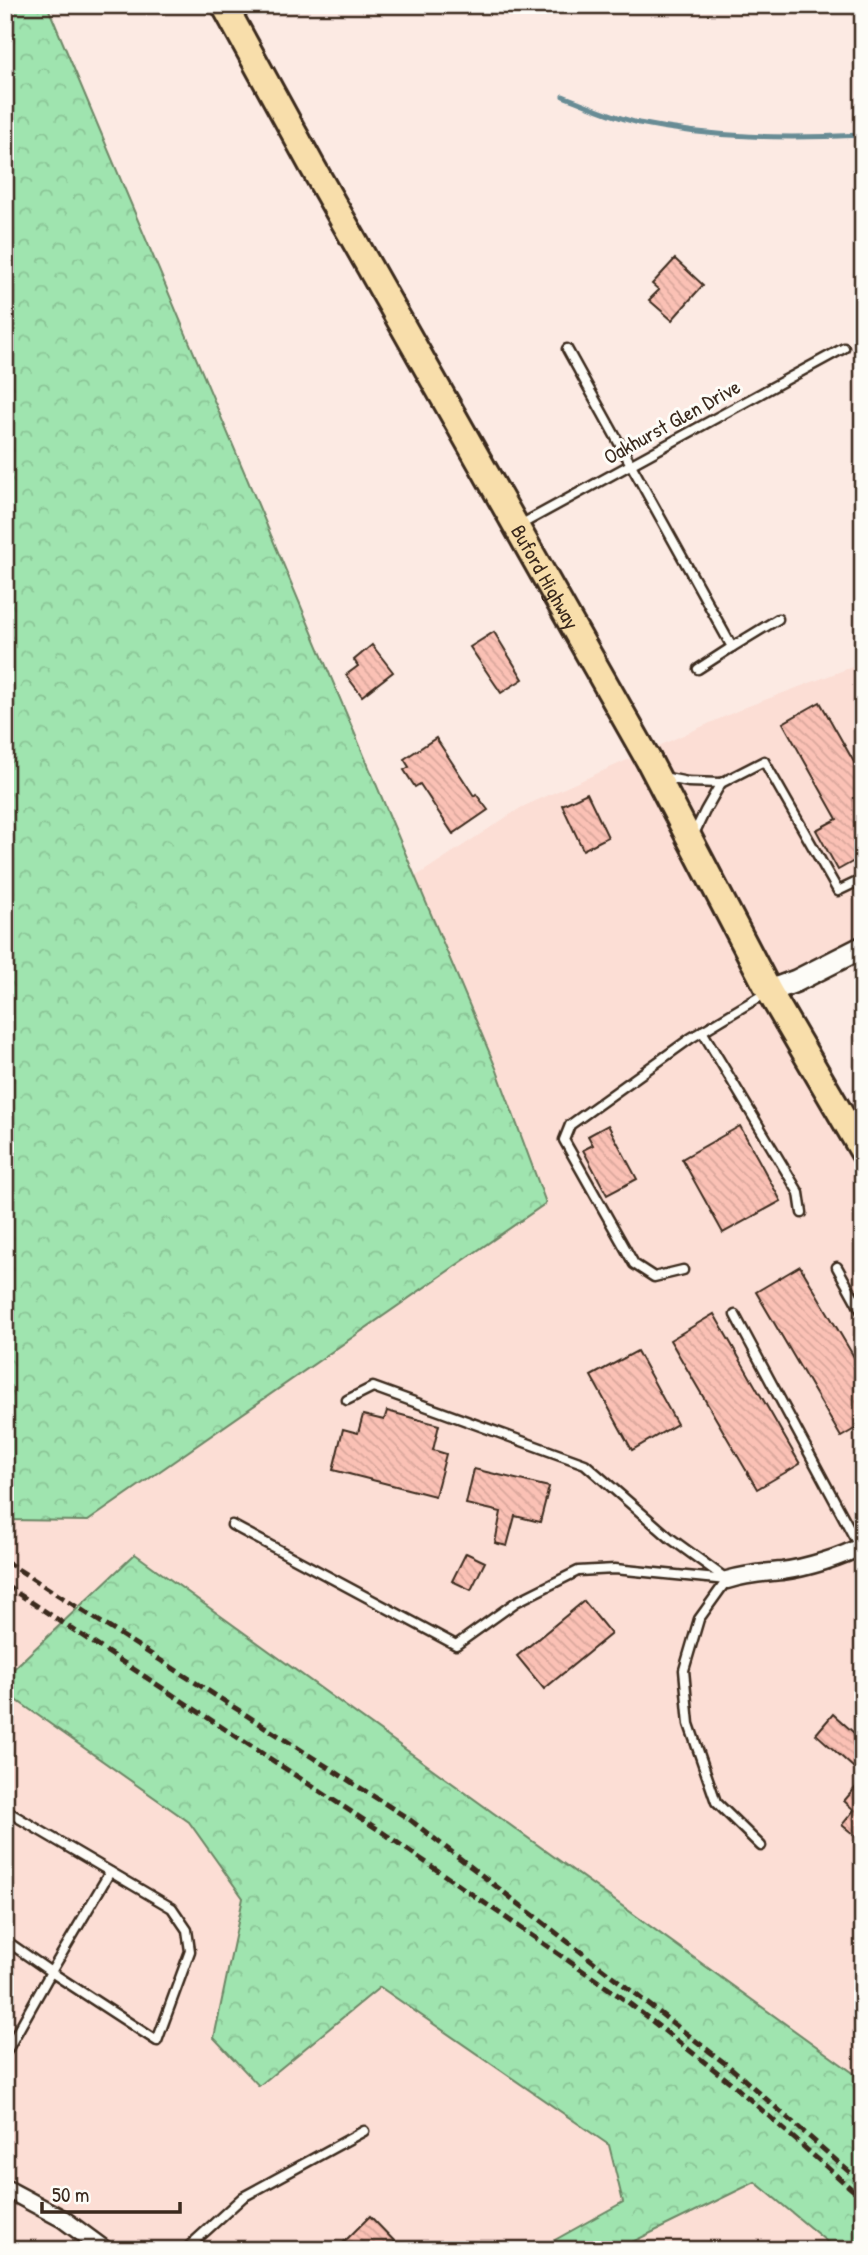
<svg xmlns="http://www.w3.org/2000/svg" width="868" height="2255" font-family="'Patrick Hand',sans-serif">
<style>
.built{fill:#fcded5}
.forest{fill:url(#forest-crowns);stroke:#6d8766;stroke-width:2}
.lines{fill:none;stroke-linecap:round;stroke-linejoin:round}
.stream{stroke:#678c95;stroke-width:5}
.building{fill:url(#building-back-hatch);stroke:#3b2a1e;stroke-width:2}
.lane-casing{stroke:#3b2a1e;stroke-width:13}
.street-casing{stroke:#3b2a1e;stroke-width:21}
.secondary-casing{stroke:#3b2a1e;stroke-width:26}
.primary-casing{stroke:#3b2a1e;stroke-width:30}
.lane{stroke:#fdfcf7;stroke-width:8}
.street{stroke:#fdfcf7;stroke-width:16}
.secondary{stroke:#fdfcf7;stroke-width:21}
.primary{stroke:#f8deab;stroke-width:24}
.rail{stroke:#3b2a1e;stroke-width:5;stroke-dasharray:10 5;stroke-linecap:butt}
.labels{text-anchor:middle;stroke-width:6;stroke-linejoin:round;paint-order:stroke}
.street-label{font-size:21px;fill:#3b2a1e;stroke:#fdfcf7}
</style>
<defs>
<pattern id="forest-crowns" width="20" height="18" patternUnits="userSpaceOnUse" patternTransform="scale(1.75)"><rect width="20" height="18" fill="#9fe4af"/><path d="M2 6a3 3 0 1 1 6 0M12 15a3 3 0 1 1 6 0" fill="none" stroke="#8ac496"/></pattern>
<pattern id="building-back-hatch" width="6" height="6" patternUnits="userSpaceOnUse" patternTransform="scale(1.75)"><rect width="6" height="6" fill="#fbc1b5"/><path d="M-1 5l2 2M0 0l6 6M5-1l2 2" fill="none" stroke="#d8a69b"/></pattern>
</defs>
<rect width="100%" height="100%" fill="#fceae3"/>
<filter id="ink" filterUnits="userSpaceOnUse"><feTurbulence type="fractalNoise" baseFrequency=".0143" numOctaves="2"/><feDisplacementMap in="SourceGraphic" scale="14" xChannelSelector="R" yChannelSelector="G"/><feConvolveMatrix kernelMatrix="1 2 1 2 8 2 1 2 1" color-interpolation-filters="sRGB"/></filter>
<g filter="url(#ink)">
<g class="built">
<path d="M852,667L863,688V939L758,987L863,1165V2080L135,1555L5,1677V1520L88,1521L546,1203L496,1068L415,877L522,807L746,707Z"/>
<path d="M5,1692L189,1822L243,1898L214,2038L259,2086L380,1987L609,2145L623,2202L537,2250H5Z"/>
<path d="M755,2182L837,2250H616Z"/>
</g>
<g class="forest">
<path d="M5,5H47L496,1068L546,1203L88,1521L5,1520Z"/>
<path d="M135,1554L863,2080V2250H837L755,2182L616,2250H537L623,2202L609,2145L380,1987L259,2086L214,2038L243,1898L189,1822L5,1692V1677Z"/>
</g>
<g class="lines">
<path class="stream" d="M563,96C587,105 613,117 639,123C713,138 787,139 863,135"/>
</g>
<g class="building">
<path d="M675,259L703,285L672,320L649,300L659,290L652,284Z"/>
<path d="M494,632L523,679L501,693L470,647Z"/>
<path d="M372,645L393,672L362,696L346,675L358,666L354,660Z"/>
<path d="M820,702L863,778V856L838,870L816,830L837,819L783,723Z"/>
<path d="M436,738L474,796L476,794L488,810L453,834L420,784L415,787L404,770L409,767L404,759Z"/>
<path d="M587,793L608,837L583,850L562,805Z"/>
<path d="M608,1125L637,1179L607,1195L583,1150L593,1145L588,1136Z"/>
<path d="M740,1126L781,1201L723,1233L682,1159Z"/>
<path d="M800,1266L863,1372V1424L841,1437L756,1292Z"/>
<path d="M714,1314L800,1464L757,1489L670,1340Z"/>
<path d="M637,1351L677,1424L632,1450L591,1376Z"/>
<path d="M387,1411L439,1425L433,1450L446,1454L435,1496L333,1470L343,1429L358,1433L363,1415L384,1420Z"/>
<path d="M474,1469L549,1487L540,1522L515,1516L507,1546L495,1543L501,1512L466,1504Z"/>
<path d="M466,1553L485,1562L471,1590L452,1581Z"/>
<path d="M584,1601L611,1634L544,1689L517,1656Z"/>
<path d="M833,1714L863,1741V1776L816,1734Z"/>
<path d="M863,1779V1842L842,1825L854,1810L844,1801Z"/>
<path d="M370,2216L403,2250H336Z"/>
</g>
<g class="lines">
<g class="lane-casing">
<g id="lane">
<path d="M567,349L732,647L698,669"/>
<path d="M520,525L844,348"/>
<path d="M732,647L778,619"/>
<path d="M663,777L688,782L721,783L764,761L838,891L863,879"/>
<path d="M693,836L705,811L721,783"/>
<path d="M702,1031L799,1193L802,1213"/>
<path d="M837,1267L863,1314"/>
<path d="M683,1270L654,1277L634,1264L564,1140L570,1125L691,1038L766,993"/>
<path d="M735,1315L860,1548"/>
<path d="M347,1400L373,1387L585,1464L670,1538L725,1578"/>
<path d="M232,1525L456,1645L516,1602L578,1571L615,1569L727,1580"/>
<path d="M727,1580L699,1619L684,1670L689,1724L716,1802L761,1846"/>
<path d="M5,1810L172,1908L187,1930L190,1951L157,2041L51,1972L5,2054"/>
<path d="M5,1940L51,1972L110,1872"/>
<path d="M185,2250L243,2197L364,2131"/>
</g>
</g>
<g class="street-casing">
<g id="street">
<path d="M727,1580C746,1574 763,1573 782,1571C805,1568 843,1557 863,1545"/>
<path d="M5,2188L63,2219L105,2250"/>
</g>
</g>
<g class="secondary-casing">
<path id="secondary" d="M769,991L796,981L863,947"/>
</g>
<g class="primary-casing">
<g id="primary">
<path id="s1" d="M224,5L311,164L648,759L769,991L863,1152"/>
</g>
</g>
<use href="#lane" class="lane"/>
<use href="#street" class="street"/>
<use href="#secondary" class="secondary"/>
<use href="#primary" class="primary"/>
<g class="rail">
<path d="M5,1561L409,1819L731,2068L863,2184"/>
<path d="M5,1585L382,1832L625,2000L730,2082L863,2199"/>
</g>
</g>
</g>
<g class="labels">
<g class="street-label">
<text transform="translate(672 422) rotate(-29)" y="7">Oakhurst Glen Drive</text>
<text dy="7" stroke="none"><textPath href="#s1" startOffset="656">Buford Highway</textPath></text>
</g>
</g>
<rect width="868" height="2255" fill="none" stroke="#fdfcf7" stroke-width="28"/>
<rect x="14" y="14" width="840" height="2227" fill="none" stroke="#3b2a1e" stroke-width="2.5" filter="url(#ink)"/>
<path d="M42 2202v10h138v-10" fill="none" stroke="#3b2a1e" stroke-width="3.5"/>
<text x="52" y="2202" font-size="21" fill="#3b2a1e" stroke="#fdfcf7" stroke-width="5" paint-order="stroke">50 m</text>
</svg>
